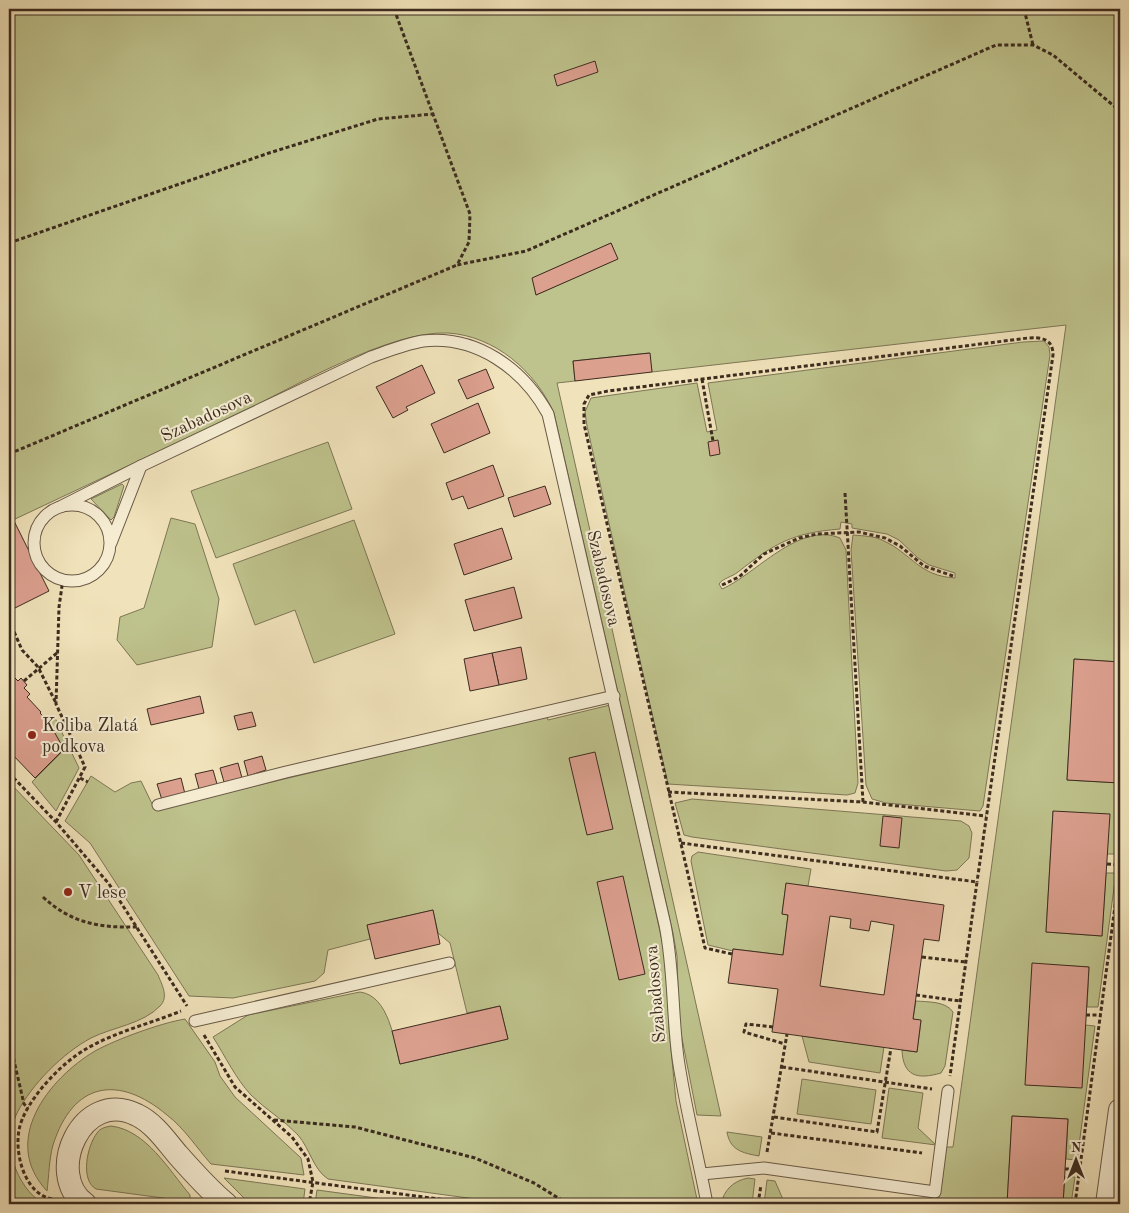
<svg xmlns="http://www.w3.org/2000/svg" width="1129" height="1213" font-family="'Old Standard TT',serif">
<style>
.green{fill:#bec28c;stroke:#7d7756;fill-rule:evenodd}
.building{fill:#dca08f;stroke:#3c2c1f;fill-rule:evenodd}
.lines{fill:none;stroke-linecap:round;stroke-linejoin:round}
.service-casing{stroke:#695a46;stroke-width:13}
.minor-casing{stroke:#695a46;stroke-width:24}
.path{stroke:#3c2c1f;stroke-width:3;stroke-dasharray:4 2.5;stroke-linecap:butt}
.service{stroke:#f5ecd2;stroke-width:11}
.minor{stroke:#f5ecd2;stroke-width:22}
.poi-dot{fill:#8f2418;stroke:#f5ecd2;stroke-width:2}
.labels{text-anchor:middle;stroke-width:4;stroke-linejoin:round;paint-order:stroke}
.street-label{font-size:18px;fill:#3c2c1f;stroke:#f5ecd2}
.poi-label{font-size:18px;fill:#3c2c1f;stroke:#f5ecd2;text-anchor:start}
</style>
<rect width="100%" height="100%" fill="#f0e2ba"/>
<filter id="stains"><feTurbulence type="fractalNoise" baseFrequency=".004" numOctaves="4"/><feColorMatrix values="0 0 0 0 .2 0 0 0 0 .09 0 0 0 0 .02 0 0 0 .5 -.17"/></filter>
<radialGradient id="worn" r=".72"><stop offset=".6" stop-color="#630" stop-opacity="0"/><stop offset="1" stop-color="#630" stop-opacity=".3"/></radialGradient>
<g class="green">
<path d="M9,9H1120V662L1074,659L1067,780L1120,783L1118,854H1107L1053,811L1046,932L1102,936L1106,873H1116L1098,1007H1087L1089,967L1033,964L1085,1025L1095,1026L1077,1160L1066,1159L1068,1119L1012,1116L1007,1204H938L946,1147H953L1066,325L652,372L649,353L573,361L575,381L557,383L721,1116L697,1115L679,1023L677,956L673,933L554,413C535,371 495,336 448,333C390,330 292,388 238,414C163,449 88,485 13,520L9,511ZM611,243L617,259L536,295L533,278Z"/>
<path d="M1044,341L1049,347L1050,355L983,806L980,811L886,803L872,799L866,785L851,550L853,535C864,536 875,536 884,541C912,554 919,576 955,578V573L929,565L918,558L899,540L887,534L852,528V524L841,522L840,529C792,533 775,543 738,572C732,577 723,578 719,584L722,589C755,575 799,521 840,538L846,550L858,783L855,793L847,795L668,784L587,426L585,412L591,398L697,383L707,432L717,430L708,383L1023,342Z"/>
<path d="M328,442L352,509L216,558L191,491Z"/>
<path d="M122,484L124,486L114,517L111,520L91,499Z"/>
<path d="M171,518L195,524L219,599L212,647L137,665L117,640L120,617L144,608Z"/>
<path d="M354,520L395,634L314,663L295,610L255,625L233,564Z"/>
<path d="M610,705L668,968L669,1029L676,1101L698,1204H512L328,1179C313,1169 310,1149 298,1135C284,1120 266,1110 251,1095C236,1079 225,1056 213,1037L248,1015L360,992C389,996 394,1040 400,1064L508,1039L500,1006L467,1013L450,943L438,933L433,910L367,925L370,939L328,950L324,973L315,981L233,998L189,996L90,843L65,821L91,776L115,792L131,783L141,781L155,810L547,716L548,720Z"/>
<path d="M55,718L79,768L56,811L32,782L64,750L48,721Z"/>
<path d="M9,782L79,855L158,975C162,985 169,997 160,1006C143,1024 113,1027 91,1038C63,1053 32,1084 17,1113C2,1145 15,1185 43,1204H9Z"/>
<path d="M692,799L961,821L969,826L972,833L969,858L957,870L946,871L692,837L684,835L675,803Z"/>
<path d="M698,852L811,869L808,886L786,884L782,914L788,915L783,955L733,949V951L708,945L691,861L692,856Z"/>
<path d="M916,1001C927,1002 946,1001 953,1012L945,1066L941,1073C917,1080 903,1076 902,1050L917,1052L921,1021L913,1019Z"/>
<path d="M185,1019L215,1062L220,1076L235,1097L301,1158L304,1175L211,1164C197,1148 184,1128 167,1115C118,1074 73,1082 53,1145C49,1159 49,1176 47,1191C0,1141 48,1079 95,1051C117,1039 161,1023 185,1019Z"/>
<path d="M802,1036L884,1047L880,1073L809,1062Z"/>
<path d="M802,1079L876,1090L871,1124L797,1114Z"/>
<path d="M889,1088L923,1093L918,1128L936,1145L882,1138Z"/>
<path d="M111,1126C146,1130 169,1170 190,1195V1199L185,1201L96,1189C80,1180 87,1146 97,1133C100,1128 106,1127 111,1126Z"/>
<path d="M727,1132L762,1137L759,1156C742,1153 730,1150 727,1132Z"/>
<path d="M1065,1177H1075L1071,1204H1063Z"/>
<path d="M224,1178L305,1189L303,1204H250Z"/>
<path d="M748,1178L755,1179L752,1204H721C724,1190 733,1181 748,1178Z"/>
<path d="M767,1180L775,1181L785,1204H764Z"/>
<path d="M317,1190L421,1204H315Z"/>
</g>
<g class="building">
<path d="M595,61L598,72L557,86L554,75Z"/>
<path d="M611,243L618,259L536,295L532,278Z"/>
<path d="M650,353L652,372L575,381L573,361Z"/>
<path d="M422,365L435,393L406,407L408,410L393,418L376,387Z"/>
<path d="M486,369L494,388L467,399L458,380Z"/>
<path d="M478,403L490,433L444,453L431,424Z"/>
<path d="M718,440L720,454L710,456L708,442Z"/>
<path d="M493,465L504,496L468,509L463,496L452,500L446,483Z"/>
<path d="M545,486L551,504L514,517L508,498Z"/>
<path d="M9,511L49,591L15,608L9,596Z"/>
<path d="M502,528L512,559L464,575L454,544Z"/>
<path d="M514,587L522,618L474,631L465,600Z"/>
<path d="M521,647L527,679L499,685L492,653Z"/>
<path d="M492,653L499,685L470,691L464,659Z"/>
<path d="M1074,659L1120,662V783L1067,780Z"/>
<path d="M12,675L18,681L21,678L27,685L24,688L30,694L27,697L41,712L40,713L48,721L64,749L35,778L9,751V678Z"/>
<path d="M200,696L204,713L151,725L147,709Z"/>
<path d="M252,712L256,726L238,730L234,716Z"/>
<path d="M595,752L613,829L587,835L569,758Z"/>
<path d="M262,756L266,770L248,776L244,761Z"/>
<path d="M238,763L242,778L224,782L220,768Z"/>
<path d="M213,770L217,784L199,789L195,774Z"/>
<path d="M181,778L185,794L162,800L157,784Z"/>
<path d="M1053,811L1110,814L1102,936L1046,932Z"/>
<path d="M883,816L902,818L899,848L880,846Z"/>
<path d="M623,876L645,974L619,980L597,882Z"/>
<path d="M786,883L944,905L939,941L924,939L913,1019L921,1020L917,1052L772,1032L778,989L728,983L733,949L783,955L788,915L782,914ZM830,916L851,919L850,928L869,931L871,921L894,925L884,995L820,986Z"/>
<path d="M433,910L440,944L375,959L367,925Z"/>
<path d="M1032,963L1089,967L1082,1088L1025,1085Z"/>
<path d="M500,1006L508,1039L400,1064L392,1031Z"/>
<path d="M1012,1116L1068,1119L1063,1204H1007Z"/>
</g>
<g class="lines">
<g class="service-casing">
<g id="service">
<circle cx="72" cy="543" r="38"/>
<path d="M62,506L141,466L371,357C388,351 405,344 423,341C477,335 523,369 548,414L665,925C674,969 672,1013 678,1058C685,1107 698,1155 707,1204"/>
<path d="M111,543L141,466"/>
<path d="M158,805L286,772L614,696"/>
<path d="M195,1021L449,963"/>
<path d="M702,1174L764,1168L935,1192L948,1091"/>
</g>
</g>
<g class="minor-casing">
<g id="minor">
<path d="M85,1204C44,1174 82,1087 137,1115C154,1123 166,1141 178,1155C193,1172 208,1189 226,1204"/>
<path d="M1107,1204L1120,1110"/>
</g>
</g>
<g class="path">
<path d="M394,9L470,214L469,242L457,265L526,251L996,45H1033L1053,55L1120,111"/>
<path d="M1024,9L1033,45"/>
<path d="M9,243L269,153L378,119L433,114"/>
<path d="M702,379L713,441"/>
<path d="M9,454L457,265"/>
<path d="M845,493L863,802"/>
<path d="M722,585L739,577L764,554L799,538L817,534L859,532L885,538L900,546L924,566L953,576"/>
<path d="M9,620L22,650L38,667L56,703"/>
<path d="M24,681L57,653"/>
<path d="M9,773L56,822L109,884L187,1006"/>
<path d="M80,778L88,782"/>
<path d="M668,792L863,802L986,816"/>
<path d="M56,822L85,767L56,704L59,607L63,579"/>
<path d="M681,843L977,882L950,1076"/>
<path d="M1107,864L1120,865"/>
<path d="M43,897C71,923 99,928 137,927"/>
<path d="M732,954L705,948L584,424V404L589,395L608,391L1028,338C1042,337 1053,339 1053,355L977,882"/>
<path d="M922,957L966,962"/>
<path d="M916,995L960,1001"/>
<path d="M1086,1015H1100"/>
<path d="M773,1027L746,1024L744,1032L785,1044"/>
<path d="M204,1035L235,1087L292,1137L308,1159L313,1182L309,1204"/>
<path d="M9,1039L24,1104L28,1108"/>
<path d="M782,1067L932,1089"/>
<path d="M774,1117L877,1132L891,1048"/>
<path d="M274,1120L355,1127L475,1158L534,1183L568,1204"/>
<path d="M771,1133L922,1153"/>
<path d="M767,1152L787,1034"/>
<path d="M1065,1169H1079"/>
<path d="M225,1171L477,1204"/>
<path d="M52,1199C35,1196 25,1179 21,1164C18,1153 17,1141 19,1130C24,1102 61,1063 86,1049C115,1032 149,1024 181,1011"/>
<path d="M758,1204L761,1185"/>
<path d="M1075,1204L1120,869"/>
</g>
<use href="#service" class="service"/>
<use href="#minor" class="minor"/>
</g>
<g class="poi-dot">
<circle cx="32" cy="735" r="5"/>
<circle cx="68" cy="892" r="5"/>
</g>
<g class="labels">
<g class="street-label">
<text transform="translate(206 416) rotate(-25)" y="6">Szabadosova</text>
<text transform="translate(604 578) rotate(77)" y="6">Szabadosova</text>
<text transform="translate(655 994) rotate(-95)" y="6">Szabadosova</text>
</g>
<g class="poi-label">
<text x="42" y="731">Koliba Zlatá<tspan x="42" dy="21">podkova</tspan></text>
<text x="78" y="898">V lese</text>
</g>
</g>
<rect width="1129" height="1213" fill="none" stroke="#f0e2ba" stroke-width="30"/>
<rect x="10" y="10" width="1109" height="1193" fill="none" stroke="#3c2c1f" stroke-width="2.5"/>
<rect x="15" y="15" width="1099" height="1183" fill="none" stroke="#3c2c1f"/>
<g transform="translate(1076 1160)" stroke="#f5ecd2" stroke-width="4" paint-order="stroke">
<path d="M0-4L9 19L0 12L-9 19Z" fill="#3c2c1f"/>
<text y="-8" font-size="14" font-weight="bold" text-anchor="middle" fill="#3c2c1f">N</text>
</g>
<rect width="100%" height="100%" filter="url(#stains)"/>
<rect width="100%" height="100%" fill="url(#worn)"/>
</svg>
